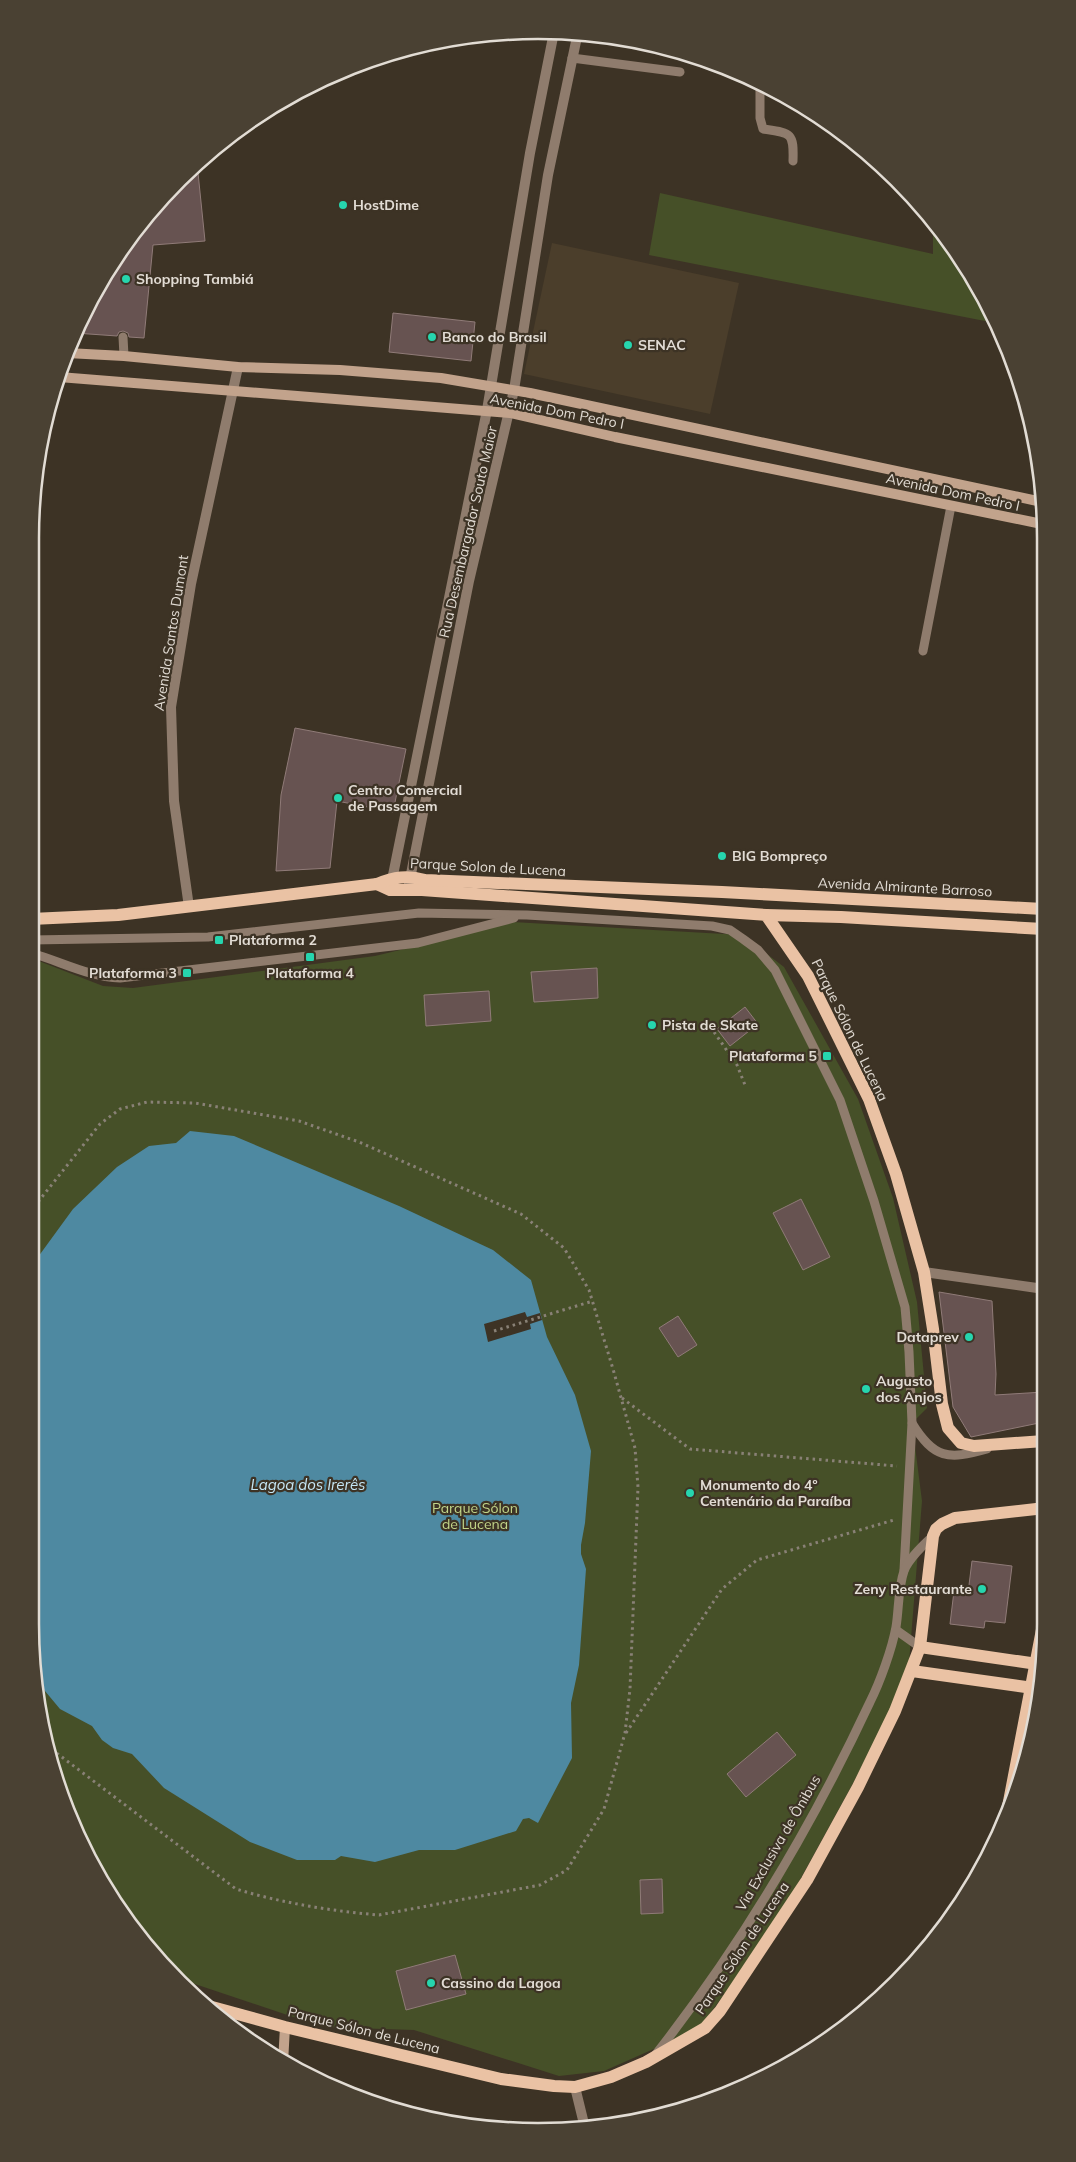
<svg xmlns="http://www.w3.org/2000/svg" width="1076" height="2162" font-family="Mulish,sans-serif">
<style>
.built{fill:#4b3e2b}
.green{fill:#465028}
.water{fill:#4e89a1}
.pier{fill:#3d3325}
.building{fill:#675351;stroke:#907b78}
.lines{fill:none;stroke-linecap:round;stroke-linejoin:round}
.path{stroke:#898176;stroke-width:3;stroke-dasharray:2.5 4;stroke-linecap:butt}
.lane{stroke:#8f7c6d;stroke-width:9}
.street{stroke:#8f7c6d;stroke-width:10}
.secondary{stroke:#c2a38c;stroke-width:10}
.primary{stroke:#eac2a4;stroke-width:12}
.poi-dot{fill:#26d5ae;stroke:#3d3325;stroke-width:2}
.labels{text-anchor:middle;stroke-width:4.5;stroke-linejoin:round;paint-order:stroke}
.poi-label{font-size:14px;font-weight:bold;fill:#e2dcd4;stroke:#3d3325;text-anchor:start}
.street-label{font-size:14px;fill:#e2dcd4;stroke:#3d3325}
.park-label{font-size:14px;fill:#c2d589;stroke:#3d3325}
.water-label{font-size:15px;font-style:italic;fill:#c5e7f6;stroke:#3d3325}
.rim{fill:none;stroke:#e2dcd4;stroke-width:2.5}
</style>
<rect width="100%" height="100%" fill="#3d3325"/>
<path class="built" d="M552,243L739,283L710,414L524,374Z"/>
<g class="green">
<path d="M660,193L933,254V220L941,229L995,323L649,255Z"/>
<path d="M495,921L742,935L784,967L858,1099L893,1198L917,1302L927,1408L912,1423L922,1501L909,1663L879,1736L780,1916L699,2029L604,2071L559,2076L414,2030L323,2027L177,1978L135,1933L98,1878L57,1788L40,1723L30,1624L31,958L103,986L133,988L375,956L404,949Z"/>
</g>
<path class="water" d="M190,1131L234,1136L399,1206L493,1250L531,1280L547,1337L575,1395L591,1451L585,1523L581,1545V1554L586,1569L579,1665L571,1703L572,1758L538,1823L529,1818L523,1819L516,1831L455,1850H419L375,1862L341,1856L335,1860H297L250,1842L164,1788L132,1754L113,1748L102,1740L92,1726L60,1709L35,1679L30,1627L32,1611L30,1597V1268L73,1209L117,1167L149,1146L176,1143Z"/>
<path class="pier" d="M525,1312L527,1317L540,1313L542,1320L530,1324L531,1329L488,1342L484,1324Z"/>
<g class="building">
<path d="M197,163L205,241L153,245L144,338L129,337L128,333L123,331L119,332L117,336L75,333L82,314L135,229Z"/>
<path d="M393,313L475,322L471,361L389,352Z"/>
<path d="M295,728L406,749L393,812L337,801L330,868L276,871L281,795Z"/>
<path d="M597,968L598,998L534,1002L531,972Z"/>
<path d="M489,991L491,1021L426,1026L424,995Z"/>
<path d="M745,1007L758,1024L730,1046L717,1029Z"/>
<path d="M801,1199L830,1257L803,1270L773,1213Z"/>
<path d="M939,1292L992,1301L996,1374L995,1395L1044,1392V1422L971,1437L953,1407Z"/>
<path d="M678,1316L697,1345L678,1357L659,1328Z"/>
<path d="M972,1561L1012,1566L1005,1623L985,1621L984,1628L950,1624L954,1591L968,1593Z"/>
<path d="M777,1732L796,1755L746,1797L727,1774Z"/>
<path d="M662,1879L663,1913L641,1914L640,1880Z"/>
<path d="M455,1955L466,1994L406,2010L396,1971Z"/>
</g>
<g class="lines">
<g class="path">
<path d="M714,1032L737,1065L745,1085"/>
<path d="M30,1212L100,1124L120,1109L147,1102L195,1103L299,1121L359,1142L521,1214L564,1248L589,1290L613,1369L635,1448L638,1487L630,1689L625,1733L604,1809L567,1870L540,1885L379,1915C331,1911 282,1903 236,1889L46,1745"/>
<path d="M494,1331L593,1301"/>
<path d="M622,1398L690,1449L897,1466"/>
<path d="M626,1733L722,1589L757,1560L894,1520"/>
</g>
<g class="lane">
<path d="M572,58L680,72"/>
<path d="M760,81V118L763,129C791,133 794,132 793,161"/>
<path d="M123,337L124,356"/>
<path d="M923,651L951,506"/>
<path d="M31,940L208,937L419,913L527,915L712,926L730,930L743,939L758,950L775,970L840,1100L874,1201L905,1307L909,1352L912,1423L904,1570"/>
<path d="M31,953C60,961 89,977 120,978L418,943L514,918"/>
<path d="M912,1423C934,1459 948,1460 987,1449"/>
<path d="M896,1630L920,1647"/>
<path d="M656,2054C740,1947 812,1826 870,1702C880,1682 892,1649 896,1627C899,1609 898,1588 904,1571C908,1560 924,1544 933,1536"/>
</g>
<g class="street">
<path d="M409,884L469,581L514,390L548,175L578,32"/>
<path d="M391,885L487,410L530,153L554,32"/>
<path d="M189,907L174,801L171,707L191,584L238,367"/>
<path d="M924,1272L1044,1289"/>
<path d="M575,2087L585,2128"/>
</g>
<g class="secondary">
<path d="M67,353L124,356L238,367L340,370L441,378L530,393L1042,502"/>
<path d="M59,377L510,413L615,437L1042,524"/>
<path d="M283,2063L285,2027"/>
</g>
<g class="primary">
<path d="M377,884L390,890H422L766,915L808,976L869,1099L896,1174L924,1272L933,1329L942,1404L948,1428L961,1443L974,1446L1044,1441"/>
<path d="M766,915L841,917L1043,929"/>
<path d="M31,919L118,915L377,884C394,877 407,875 425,880L722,892L1043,909"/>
<path d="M920,1647L1044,1665"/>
<path d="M912,1671L1040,1689"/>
<path d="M1007,1812L1045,1614"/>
<path d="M201,2004L285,2027L501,2079L554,2086L575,2087L611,2077L646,2062L705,2028L720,2011L807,1880L858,1787L895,1711L920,1647L933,1536L936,1529L942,1524L955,1518L1045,1508"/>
</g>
</g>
<g class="poi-dot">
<circle cx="343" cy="205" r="5"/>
<circle cx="126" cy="279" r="5"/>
<circle cx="432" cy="337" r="5"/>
<circle cx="628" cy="345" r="5"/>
<circle cx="338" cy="798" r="5"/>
<circle cx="722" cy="856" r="5"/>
<rect x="214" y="935" width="10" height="10" rx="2.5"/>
<rect x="305" y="952" width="10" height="10" rx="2.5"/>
<rect x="182" y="968" width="10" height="10" rx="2.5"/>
<circle cx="652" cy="1025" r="5"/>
<rect x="822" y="1051" width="10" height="10" rx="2.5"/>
<circle cx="969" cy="1337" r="5"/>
<circle cx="866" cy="1389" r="5"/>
<circle cx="690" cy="1493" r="5"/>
<circle cx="982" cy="1589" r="5"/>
<circle cx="431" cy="1983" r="5"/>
</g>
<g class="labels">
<g class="poi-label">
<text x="353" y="210">HostDime</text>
<text x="136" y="284">Shopping Tambiá</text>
<text x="442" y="342">Banco do Brasil</text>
<text x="638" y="350">SENAC</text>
<text x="348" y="795">Centro Comercial<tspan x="348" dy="16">de Passagem</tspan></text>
<text x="732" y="861">BIG Bompreço</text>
<text x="229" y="945">Plataforma 2</text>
<text x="177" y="978" text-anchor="end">Plataforma 3</text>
<text x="310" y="978" text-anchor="middle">Plataforma 4</text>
<text x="662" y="1030">Pista de Skate</text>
<text x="817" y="1061" text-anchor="end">Plataforma 5</text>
<text x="959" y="1342" text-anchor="end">Dataprev</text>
<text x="876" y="1386">Augusto<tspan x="876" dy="16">dos Anjos</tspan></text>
<text x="700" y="1490">Monumento do 4º<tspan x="700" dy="16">Centenário da Paraíba</tspan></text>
<text x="972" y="1594" text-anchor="end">Zeny Restaurante</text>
<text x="441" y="1988">Cassino da Lagoa</text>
</g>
<g class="street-label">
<text transform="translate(557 411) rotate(11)" y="5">Avenida Dom Pedro I</text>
<text transform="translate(953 492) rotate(12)" y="5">Avenida Dom Pedro I</text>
<text transform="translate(468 532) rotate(-77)" y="5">Rua Desembargador Souto Maior</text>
<text transform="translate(171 633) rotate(-81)" y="5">Avenida Santos Dumont</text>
<text transform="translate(488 867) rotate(3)" y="5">Parque Solon de Lucena</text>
<text transform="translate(905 887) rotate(3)" y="5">Avenida Almirante Barroso</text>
<text transform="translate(850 1030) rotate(64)" y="5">Parque Sólon de Lucena</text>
<text transform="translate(778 1843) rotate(-60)" y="5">Via Exclusiva de Ônibus</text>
<text transform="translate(742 1948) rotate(-56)" y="5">Parque Sólon de Lucena</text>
<text transform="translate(364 2030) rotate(14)" y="5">Parque Sólon de Lucena</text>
</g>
<g class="park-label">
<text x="475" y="1513">Parque Sólon<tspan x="475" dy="16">de Lucena</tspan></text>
</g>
<g class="water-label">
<text x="308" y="1490">Lagoa dos Irerês</text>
</g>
</g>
<path d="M0 0H1076V2162H0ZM538 39H538A499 499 0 0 1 1037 538V1624A499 499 0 0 1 538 2123H538A499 499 0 0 1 39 1624V538A499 499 0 0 1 538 39Z" fill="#4a4133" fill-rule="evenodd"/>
<path class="rim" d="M538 39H538A499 499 0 0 1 1037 538V1624A499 499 0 0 1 538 2123H538A499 499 0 0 1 39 1624V538A499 499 0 0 1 538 39Z"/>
</svg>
